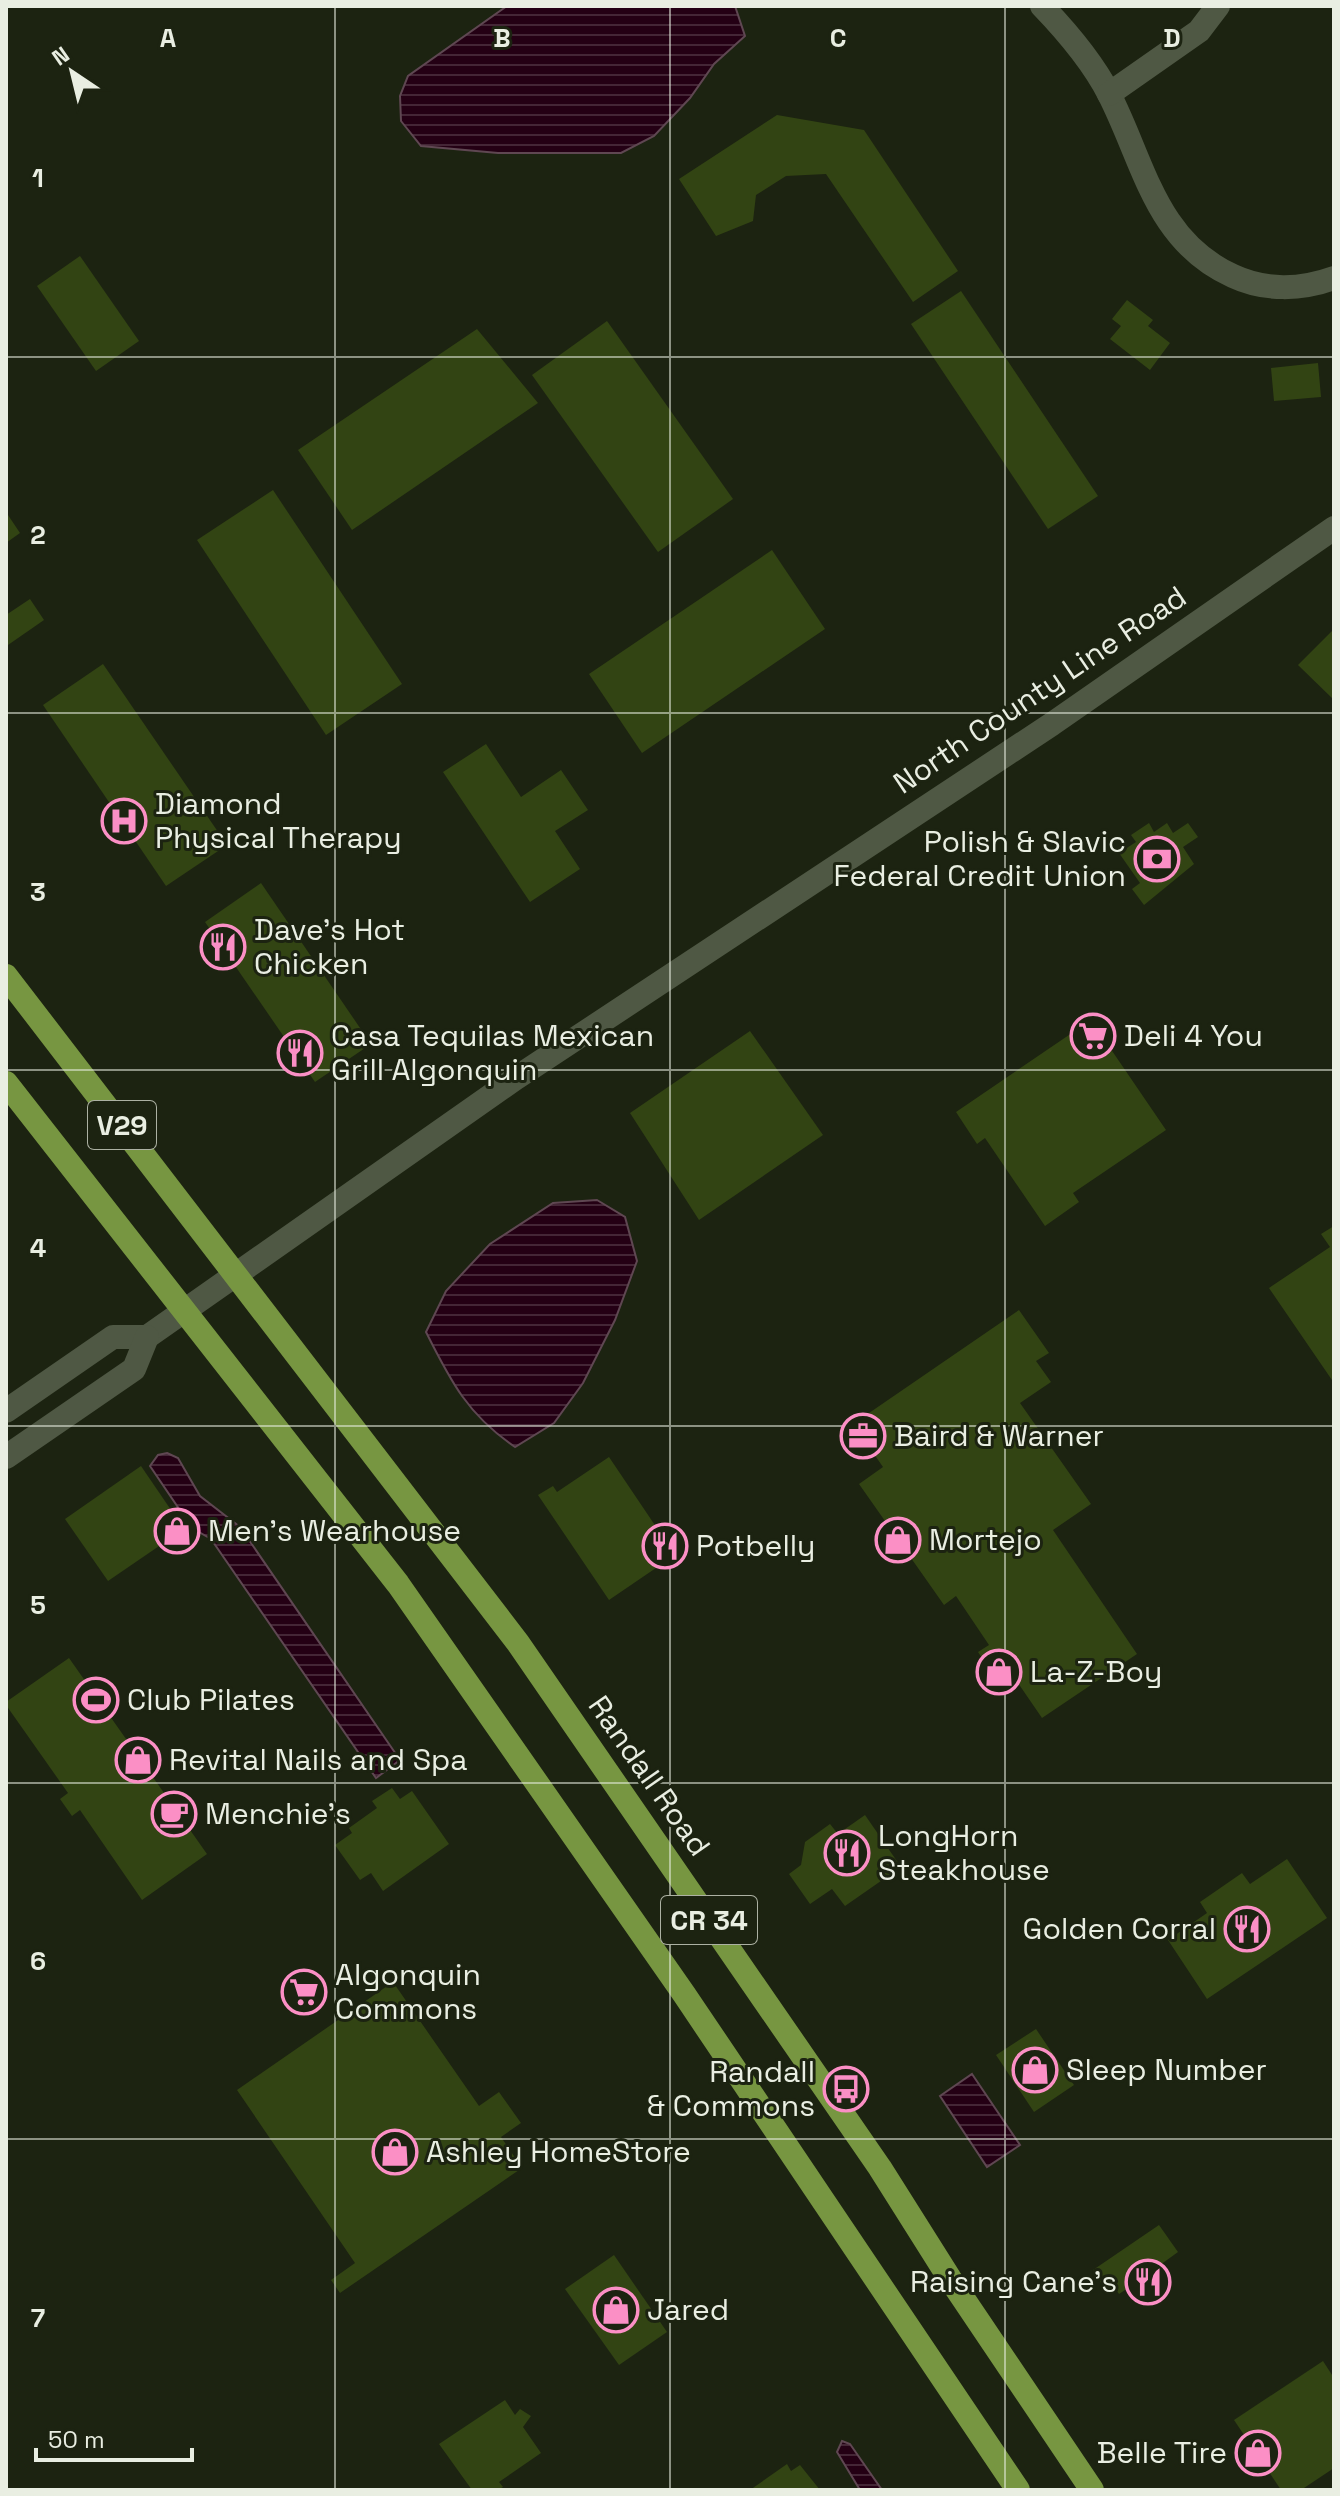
<svg xmlns="http://www.w3.org/2000/svg" width="1340" height="2496" font-family="'Space Grotesk',sans-serif">
<style>
.water{fill:url(#water-rules);stroke:#5f4752;stroke-width:2}
.building{fill:#324413}
.lines{fill:none;stroke-linecap:round;stroke-linejoin:round}
.minor{stroke:#4f5844;stroke-width:24}
.major{stroke:#779641;stroke-width:24}
.grid{fill:none;stroke:#e9eee2;stroke-width:2;stroke-opacity:0.55}
.labels{text-anchor:middle;stroke-width:6;stroke-linejoin:round;paint-order:stroke}
.shield{fill:#1c2311;stroke:#acb1a3;stroke-width:2}
.shield-label{font-size:28px;font-weight:bold;fill:#e9eee2}
.street-label{font-size:30px;fill:#e9eee2;stroke:#1c2311}
.poi-label{font-size:30px;fill:#e9eee2;stroke:#1c2311;text-anchor:start}
.grid-label{font-size:26px;text-anchor:middle;font-weight:bold;fill:#e9eee2;stroke:#1c2311;stroke-width:6;stroke-linejoin:round;paint-order:stroke}
</style>
<defs>
<pattern id="water-rules" width="6" height="5" patternUnits="userSpaceOnUse" patternTransform="scale(2)"><rect width="6" height="5" fill="#240014"/><path d="M0 2.5h6" fill="none" stroke="#442636"/></pattern>
</defs>
<rect width="100%" height="100%" fill="#1c2311"/>
<g class="water">
<path d="M507,6H735L745,36L714,64L690,98L654,136L621,153H498L421,146L401,121L400,96L408,76Z"/>
<path d="M597,1200L625,1217L637,1261L615,1320L583,1383L554,1423L515,1447C468,1415 451,1382 426,1332L446,1291L490,1244L553,1203Z"/>
<path d="M167,1453L178,1458L200,1496L240,1527L400,1760L376,1778L211,1539L192,1528L150,1466L158,1455Z"/>
<path d="M972,2074L1020,2145L987,2167L940,2096Z"/>
<path d="M842,2441L850,2444L882,2490H860L837,2452Z"/>
</g>
<g class="building">
<path d="M777,115L864,130L958,271L913,302L826,174L786,176L756,195L753,221L716,236L679,179Z"/>
<path d="M80,256L139,341L96,371L37,286Z"/>
<path d="M961,291L1098,496L1048,529L911,324Z"/>
<path d="M1127,300L1153,320L1148,326L1170,343L1150,370L1110,339L1121,326L1112,319Z"/>
<path d="M607,321L733,499L658,552L532,375Z"/>
<path d="M477,329L538,403L352,530L298,450Z"/>
<path d="M1318,363L1321,397L1274,401L1271,368Z"/>
<path d="M273,490L402,684L326,735L197,540Z"/>
<path d="M6,512L20,533L6,543Z"/>
<path d="M772,550L825,629L642,753L589,674Z"/>
<path d="M30,599L44,620L8,645L6,615Z"/>
<path d="M1334,629V700L1298,665Z"/>
<path d="M103,664L227,845L166,886L43,705Z"/>
<path d="M486,744L521,797L561,770L588,810L555,831L580,869L530,902L443,772Z"/>
<path d="M1149,823L1154,832L1167,823L1173,833L1188,823L1198,837L1183,847L1194,864L1144,905L1132,889L1140,883L1119,853L1136,842L1131,835Z"/>
<path d="M261,883L371,1044L315,1082L205,922Z"/>
<path d="M1091,1020L1166,1130L1073,1193L1079,1202L1045,1226L985,1138L977,1144L956,1112Z"/>
<path d="M750,1031L823,1135L699,1220L630,1113Z"/>
<path d="M1334,1226V1383L1269,1288L1330,1247L1321,1234Z"/>
<path d="M1019,1310L1049,1353L1036,1361L1051,1382L1020,1403L1091,1504L1053,1530L1137,1654L1042,1718L1018,1683L1004,1692L978,1652L989,1645L956,1596L944,1605L859,1484L883,1467L853,1424Z"/>
<path d="M609,1457L675,1555L609,1600L538,1495L553,1486L557,1492Z"/>
<path d="M141,1466L184,1529L108,1581L65,1519Z"/>
<path d="M69,1658L207,1854L142,1900L80,1810L72,1816L60,1799L68,1793L6,1705V1702Z"/>
<path d="M392,1788L400,1799L412,1791L449,1844L383,1891L371,1873L360,1880L335,1845L352,1833L349,1828L377,1808L372,1801Z"/>
<path d="M865,1815L901,1867L845,1906L832,1889L810,1904L789,1874L801,1865L805,1842L830,1824L838,1834Z"/>
<path d="M1287,1859L1327,1918L1207,1999L1168,1940L1207,1913L1200,1902L1242,1873L1250,1884Z"/>
<path d="M393,1982L479,2106L499,2092L521,2123L501,2137L522,2168L340,2293L331,2280L355,2263L237,2090Z"/>
<path d="M1036,2029L1074,2085L1034,2112L996,2055Z"/>
<path d="M1159,2225L1178,2252L1149,2273L1154,2280L1145,2287L1140,2280L1119,2294L1108,2278L1101,2283L1093,2270Z"/>
<path d="M614,2255L667,2332L619,2365L565,2289Z"/>
<path d="M1323,2361L1334,2378V2468L1301,2490H1281L1234,2420Z"/>
<path d="M505,2400L515,2415L520,2409L531,2416L523,2427L541,2453L499,2482L503,2487L498,2490H472L439,2444Z"/>
<path d="M787,2464L791,2471L800,2465L820,2490H750Z"/>
</g>
<g class="lines">
<g class="minor">
<path d="M1042,6C1068,33 1092,61 1109,94C1144,162 1155,241 1233,276C1265,291 1301,290 1334,278"/>
<path d="M1109,94L1199,31L1218,6"/>
<path d="M6,1411L113,1337H147L516,1078L1052,724L1334,528"/>
<path d="M6,1457L134,1369L147,1337"/>
</g>
<g class="major">
<path d="M6,976L518,1643L880,2168L950,2279L1092,2490"/>
<path d="M6,1083L398,1584L684,1994L1018,2490"/>
</g>
</g>
<path class="grid" d="M335,6V2490M670,6V2490M1005,6V2490M6,357H1334M6,713H1334M6,1070H1334M6,1426H1334M6,1783H1334M6,2139H1334"/>
<defs>
<g id="hospital-ring" transform="scale(2.3)"><circle r="9.5" fill="#1c2311" stroke="#fb8fc5" stroke-width="1.5"/><path d="M-5-5h3v3.5h4V-5h3V5h-3V1.5h-4V5h-3Z" fill="#fb8fc5"/></g>
<g id="bank-ring" transform="scale(2.3)"><circle r="9.5" fill="#1c2311" stroke="#fb8fc5" stroke-width="1.5"/><path d="M-6-4H6V4H-6ZM0-2.3a2.3 2.3 0 1 0 0 4.6a2.3 2.3 0 1 0 0-4.6Z" fill="#fb8fc5"/></g>
<g id="restaurant-ring" transform="scale(2.3)"><circle r="9.5" fill="#1c2311" stroke="#fb8fc5" stroke-width="1.5"/><path d="M-5-6h1v4h1v-4h1v4h1v-4h1v5L-1.5 .5V6h-2V.5L-5-1ZM5-6V6H3V1.5H1.5Q1.5-4 5-6Z" fill="#fb8fc5"/></g>
<g id="supermarket-ring" transform="scale(2.3)"><circle r="9.5" fill="#1c2311" stroke="#fb8fc5" stroke-width="1.5"/><path d="M-6-5.5h2.5l.6 2H6L4.5 2H-2.5L-4.4-4H-6ZM-1.5 3.2a1.3 1.3 0 1 0 .1 0ZM3 3.2a1.3 1.3 0 1 0 .1 0Z" fill="#fb8fc5"/></g>
<g id="office-ring" transform="scale(2.3)"><circle r="9.5" fill="#1c2311" stroke="#fb8fc5" stroke-width="1.5"/><path d="M-6-3h4V-5.5h4V-3h4V5H-6ZM-1-4.5V-3h2v-1.5ZM-6 0V1H6V0Z" fill="#fb8fc5"/></g>
<g id="shop-ring" transform="scale(2.3)"><circle r="9.5" fill="#1c2311" stroke="#fb8fc5" stroke-width="1.5"/><path d="M-5-2.5h2.3a2.7 3.5 0 0 1 5.4 0H5L5.5 6h-11ZM-1.5-2.5h3a1.5 2.3 0 0 0-3 0Z" fill="#fb8fc5"/></g>
<g id="stadium-ring" transform="scale(2.3)"><circle r="9.5" fill="#1c2311" stroke="#fb8fc5" stroke-width="1.5"/><path d="M0-5a6.5 5 0 1 0 0 10a6.5 5 0 1 0 0-10ZM-3.5-1.8h7v3.6h-7Z" fill="#fb8fc5"/></g>
<g id="cafe-ring" transform="scale(2.3)"><circle r="9.5" fill="#1c2311" stroke="#fb8fc5" stroke-width="1.5"/><path d="M-5.5-4.5H6V0H3Q3 3.5 0 3.5H-2.5Q-5.5 3.5-5.5 0ZM3-3.2v2h1.7v-2ZM-6 4.5H4V6H-6Z" fill="#fb8fc5"/></g>
<g id="bus-ring" transform="scale(2.3)"><circle r="9.5" fill="#1c2311" stroke="#fb8fc5" stroke-width="1.5"/><path d="M-5-6H5V4H4V6H2V4H-2V6H-4V4H-5ZM-3.5-4V0h7V-4ZM-3.5 1.2v1.5H-2V1.2ZM2 1.2v1.5H3.5V1.2Z" fill="#fb8fc5"/></g>
</defs>
<g fill-rule="evenodd">
<use href="#hospital-ring" x="124" y="821"/>
<use href="#bank-ring" x="1157" y="859"/>
<use href="#restaurant-ring" x="223" y="947"/>
<use href="#supermarket-ring" x="1093" y="1036"/>
<use href="#restaurant-ring" x="300" y="1053"/>
<use href="#office-ring" x="863" y="1436"/>
<use href="#shop-ring" x="177" y="1531"/>
<use href="#shop-ring" x="898" y="1540"/>
<use href="#restaurant-ring" x="665" y="1546"/>
<use href="#shop-ring" x="999" y="1672"/>
<use href="#stadium-ring" x="96" y="1700"/>
<use href="#shop-ring" x="138" y="1760"/>
<use href="#cafe-ring" x="174" y="1814"/>
<use href="#restaurant-ring" x="847" y="1853"/>
<use href="#restaurant-ring" x="1247" y="1929"/>
<use href="#supermarket-ring" x="304" y="1992"/>
<use href="#shop-ring" x="1035" y="2070"/>
<use href="#bus-ring" x="846" y="2089"/>
<use href="#shop-ring" x="395" y="2152"/>
<use href="#restaurant-ring" x="1148" y="2282"/>
<use href="#shop-ring" x="616" y="2310"/>
<use href="#shop-ring" x="1258" y="2453"/>
</g>
<g class="labels">
<g class="shield">
<rect x="88" y="1101" width="68" height="48" rx="6"/>
<rect x="661" y="1896" width="96" height="48" rx="6"/>
</g>
<g class="shield-label">
<text x="122" y="1135">V29</text>
<text x="709" y="1930">CR 34</text>
</g>
<g class="street-label">
<text transform="translate(1040 690) rotate(-34)" y="10">North County Line Road</text>
<text transform="translate(649 1776) rotate(55)" y="10">Randall Road</text>
</g>
<g class="poi-label">
<text x="155" y="814">Diamond<tspan x="155" dy="34">Physical Therapy</tspan></text>
<text x="1126" y="852" text-anchor="end">Polish &amp; Slavic<tspan x="1126" dy="34">Federal Credit Union</tspan></text>
<text x="254" y="940">Dave's Hot<tspan x="254" dy="34">Chicken</tspan></text>
<text x="331" y="1046">Casa Tequilas Mexican<tspan x="331" dy="34">Grill Algonquin</tspan></text>
<text x="1124" y="1046">Deli 4 You</text>
<text x="894" y="1446">Baird &amp; Warner</text>
<text x="208" y="1541">Men's Wearhouse</text>
<text x="929" y="1550">Mortejo</text>
<text x="696" y="1556">Potbelly</text>
<text x="1030" y="1682">La-Z-Boy</text>
<text x="127" y="1710">Club Pilates</text>
<text x="169" y="1770">Revital Nails and Spa</text>
<text x="205" y="1824">Menchie's</text>
<text x="878" y="1846">LongHorn<tspan x="878" dy="34">Steakhouse</tspan></text>
<text x="1216" y="1939" text-anchor="end">Golden Corral</text>
<text x="335" y="1985">Algonquin<tspan x="335" dy="34">Commons</tspan></text>
<text x="1066" y="2080">Sleep Number</text>
<text x="815" y="2082" text-anchor="end">Randall<tspan x="815" dy="34">&amp; Commons</tspan></text>
<text x="426" y="2162">Ashley HomeStore</text>
<text x="1117" y="2292" text-anchor="end">Raising Cane's</text>
<text x="647" y="2320">Jared</text>
<text x="1227" y="2463" text-anchor="end">Belle Tire</text>
</g>
</g>
<g class="grid-label">
<text x="168" y="47">A</text>
<text x="502" y="47">B</text>
<text x="838" y="47">C</text>
<text x="1172" y="47">D</text>
<text x="38" y="187">1</text>
<text x="38" y="544">2</text>
<text x="38" y="901">3</text>
<text x="38" y="1257">4</text>
<text x="38" y="1614">5</text>
<text x="38" y="1970">6</text>
<text x="38" y="2327">7</text>
</g>
<rect width="1340" height="2496" fill="none" stroke="#e9eee2" stroke-width="16"/>
<g transform="translate(72 72) rotate(325)" stroke="#1c2311" stroke-width="6" paint-order="stroke">
<path d="M0-6L14 30L0 20L-14 30Z" fill="#e9eee2"/>
<text y="-12" font-size="22" font-weight="bold" text-anchor="middle" fill="#e9eee2">N</text>
</g>
<path d="M36 2448v12h156v-12" fill="none" stroke="#e9eee2" stroke-width="4"/>
<text x="48" y="2448" font-size="24" fill="#e9eee2" stroke="#1c2311" stroke-width="6" paint-order="stroke">50 m</text>
</svg>
